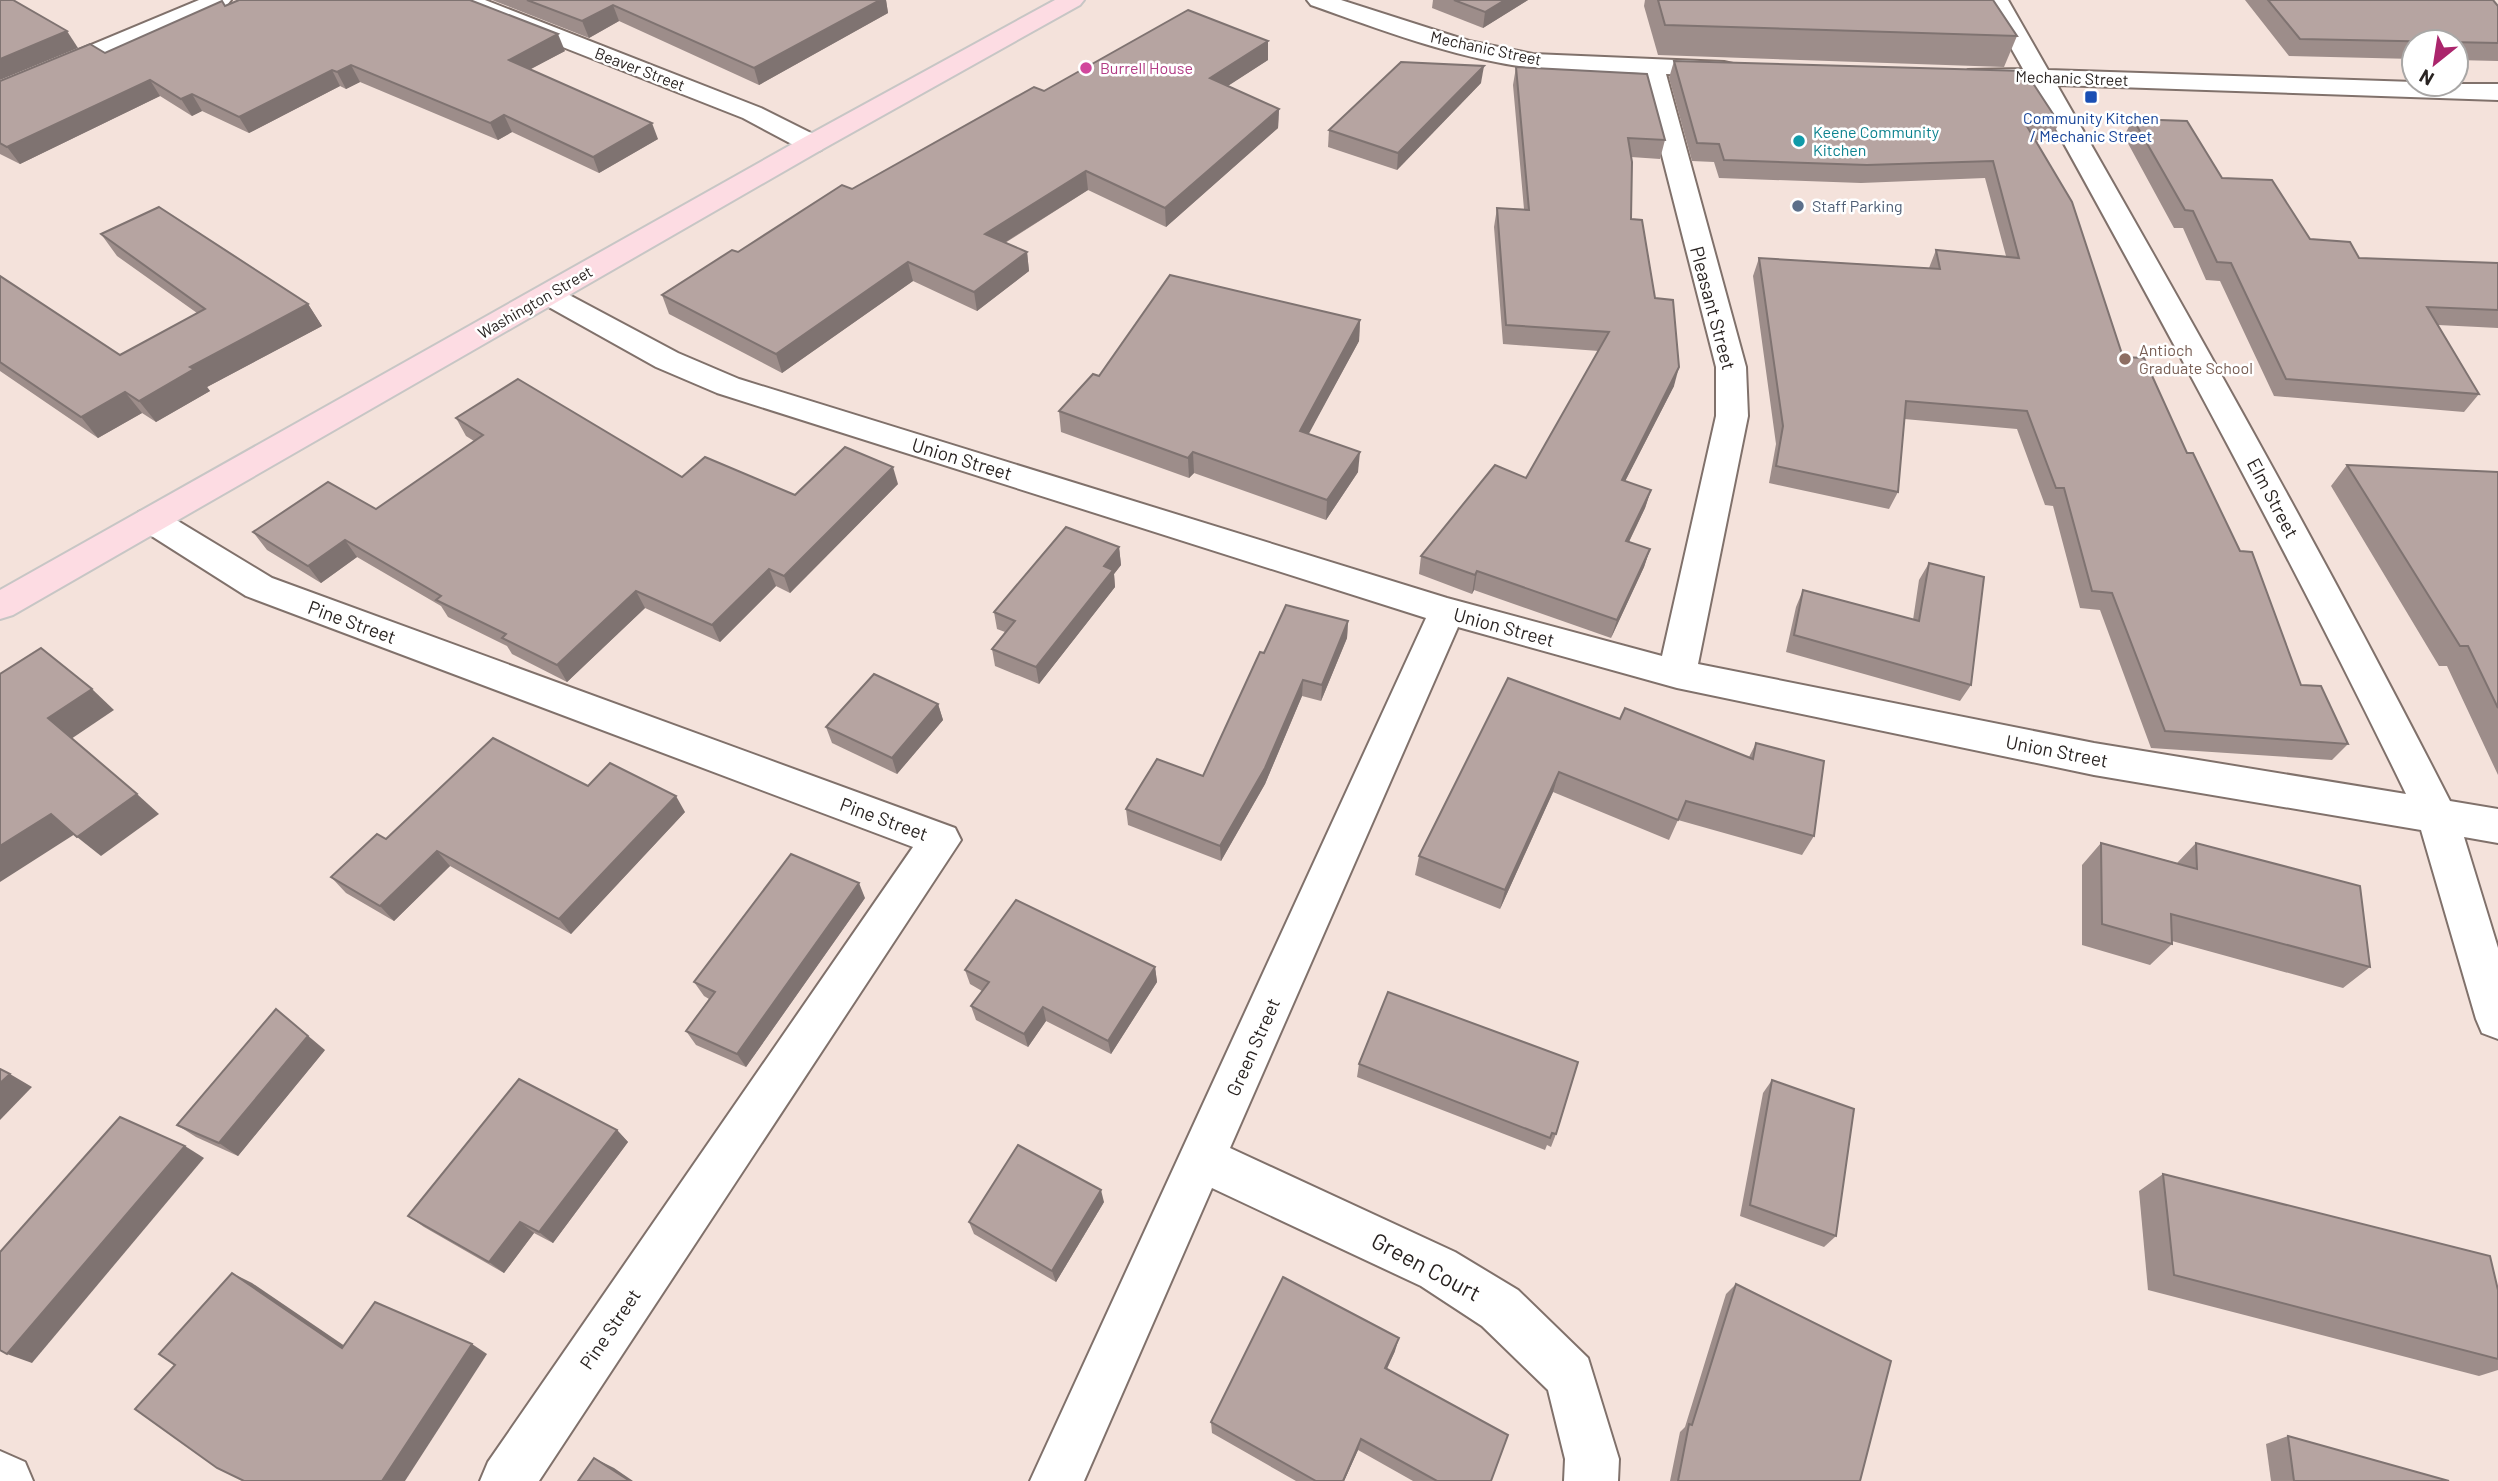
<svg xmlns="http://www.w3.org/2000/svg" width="2498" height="1481" font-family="Barlow,sans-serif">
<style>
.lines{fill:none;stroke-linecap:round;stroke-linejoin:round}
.minor-casing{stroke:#80716b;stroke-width:4}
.major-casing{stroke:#c7c6c5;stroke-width:4}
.minor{fill:#fff;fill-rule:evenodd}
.major{fill:#fddce3;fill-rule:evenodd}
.wall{fill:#9d8d8a}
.shaded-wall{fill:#7f7371}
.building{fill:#b6a4a1;stroke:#7f7371;stroke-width:2}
.hotel-dot{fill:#d1479c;stroke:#fff;stroke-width:2.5}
.transit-dot{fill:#1a4fb4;stroke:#fff;stroke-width:2.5}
.culture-dot{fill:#0f9aa8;stroke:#fff;stroke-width:2.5}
.service-dot{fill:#5c6f8a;stroke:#fff;stroke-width:2.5}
.education-dot{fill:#8d6e63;stroke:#fff;stroke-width:2.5}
.labels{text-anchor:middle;stroke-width:5;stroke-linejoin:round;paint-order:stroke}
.far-street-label{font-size:16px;fill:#292321;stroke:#fff}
.far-hotel-label{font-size:16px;fill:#b23c85;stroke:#fff;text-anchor:start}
.far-transit-label{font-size:16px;fill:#164399;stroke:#fff}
.far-culture-label{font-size:16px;fill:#0d838f;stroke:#fff;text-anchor:start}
.far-service-label{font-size:16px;fill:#4e5e75;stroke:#fff;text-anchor:start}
.far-education-label{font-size:16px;fill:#785e54;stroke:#fff;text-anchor:start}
.street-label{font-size:19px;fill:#292321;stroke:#fff}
.near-street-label{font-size:23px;fill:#292321;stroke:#fff}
</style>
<rect width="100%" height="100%" fill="#f4e2db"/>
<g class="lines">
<g class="minor-casing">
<g id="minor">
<path d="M199,0H231L227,5L0,100V83Z"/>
<path d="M452,0H485L761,108L821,138L825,144L821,150L812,152L803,150L743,118L456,5Z"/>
<path d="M1307,0H1341L1469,41L1533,54L1724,62L1733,64L1736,69L1733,74L1724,76L1666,74L1746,367L1748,416L1698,664L2094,743L2406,794C2289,553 2161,319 2031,84L1968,80L1965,75L1968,70L2023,69L1984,0H2008L2048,70L2414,82V84H2498V100L2057,85C2192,321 2326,558 2450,801L2498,809V843L2464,837L2498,948V1039L2482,1033L2476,1019L2421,830L2094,775L1677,688L1458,627L1230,1148L1455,1252L1518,1290L1588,1358L1619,1459L1618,1481H1564L1565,1459L1548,1390L1482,1326L1421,1286L1212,1188L1084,1481H1030L1426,618L717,393L656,367L538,301L533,295L538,289L548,286L558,289L678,353L739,379L1447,598L1662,656L1716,416V367L1641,73C1606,71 1569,73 1533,68C1457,59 1382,30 1311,5Z"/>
<path d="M151,508L163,512L272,578L955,828L961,840L539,1481H480L488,1462L913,847L246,596L139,528L134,520L139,512Z"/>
<path d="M0,1451L25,1462L33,1481H0Z"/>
</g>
</g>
<g class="major-casing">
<path id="major" d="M1055,0H1084L1080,5L821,150L13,615L0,619V590L803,138Z"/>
</g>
<use href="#minor" class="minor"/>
<use href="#major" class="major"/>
</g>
<g class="wall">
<path d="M492,0H886L888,13L759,85L619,21L589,38Z"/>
<path d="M1433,0H1528L1483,28L1432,8Z"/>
<path d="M1645,0H1993L2017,36L2004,67L1658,55L1644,6Z"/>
<path d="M2245,0H2493L2498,6V61L2456,60V42H2414V59L2289,56Z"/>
<path d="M565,51L530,69L658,139L599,173L512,132L498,140L360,82L346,89L340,86L249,133L202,111L192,116L160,96L20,164L0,154V81L105,53Z"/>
<path d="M1268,60L1227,86L1279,109L1278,128L1166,227L1088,190L1005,243L1027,252L1029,271L977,311L913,281L782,373L669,314L662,295L852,189L1044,91Z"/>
<path d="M1674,61L2059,123L2050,141L2036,140L2123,357L2187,453L2301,685L2348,744L2332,760L2151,748L2100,610L2080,608L2053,506L2045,505L2017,429L1904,419L1898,492L1889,509L1769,483L1776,444L1753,276L1759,258L1929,268L1936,250L2006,256L1985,178L1861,183L1719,178L1714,162L1692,161L1669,78Z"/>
<path d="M1516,67L1665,140L1660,159L1631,157V219L1655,298L1674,386L1625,481L1651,490L1645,508L1629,542L1650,549L1644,567L1611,638L1474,590L1472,594L1419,574L1421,556L1526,478L1599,351L1503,344L1494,227L1497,208L1524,209L1513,85Z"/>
<path d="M1481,83L1397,170L1328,147L1329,130Z"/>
<path d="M2133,119L2222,178L2310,239L2359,258L2498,263V328L2438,325L2479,394L2464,412L2274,396L2220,281L2206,280L2183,228H2174L2124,136Z"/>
<path d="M101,234L308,304L322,326L207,387L210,391L156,422L142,413L98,438L0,371V276L120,355L197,313L117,256Z"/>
<path d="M1360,320L1359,341L1308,434L1358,472L1326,520L1194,473L1189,478L1061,432L1059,411L1099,376Z"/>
<path d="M456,418L682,477L795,495L898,484L790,593L776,586L720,642L645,608L567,682L512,654L507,646L448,617L441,606L357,557L321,583L267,550L253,532L376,509L474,441L466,436Z"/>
<path d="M2347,465L2498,472V775L2447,666H2439L2331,486Z"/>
<path d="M1119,547L1121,565L1114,574L1115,587L1039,684L995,666L992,649L1005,632L997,629L994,612Z"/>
<path d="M1929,563L1971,685L1960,701L1786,652L1796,607L1803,590L1913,620L1919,580Z"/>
<path d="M1348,621L1347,638L1321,701L1302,696L1265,784L1221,861L1128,825L1126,809L1203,776L1264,653Z"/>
<path d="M938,704L943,720L897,774L832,743L826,727Z"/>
<path d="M1620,719L1749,757L1756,743L1814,836L1802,855L1678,820L1669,840L1553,792L1500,909L1415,875L1419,856Z"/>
<path d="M588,786L685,812L571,934L450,866L394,921L346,893L331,877L386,839Z"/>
<path d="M2101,843L2177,863L2196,843L2370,967L2343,988L2172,941V944L2150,965L2082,945V865Z"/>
<path d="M865,898L746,1067L696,1045L686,1031L709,999L704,996L694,982Z"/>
<path d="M1155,967L1157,982L1111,1054L1046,1021L1028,1047L976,1020L971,1006L982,991L970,984L965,970Z"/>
<path d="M325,1050L238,1156L196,1137L177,1125Z"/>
<path d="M1359,1064L1556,1134L1551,1147L1547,1145L1545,1150L1357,1077Z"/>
<path d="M1772,1080L1836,1236L1824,1247L1740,1216L1763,1093Z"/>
<path d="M617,1130L628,1142L553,1243L534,1233L504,1273L424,1227L408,1216Z"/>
<path d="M2163,1174L2498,1290V1370L2479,1376L2148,1290L2139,1191Z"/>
<path d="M1104,1202L1056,1282L974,1234L969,1222Z"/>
<path d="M1736,1284L1860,1481H1670L1680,1432L1685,1427L1726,1294Z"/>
<path d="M1395,1351L1387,1369L1491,1481H1413L1358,1450L1344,1481H1296L1212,1433L1211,1422Z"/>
<path d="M2288,1436L2449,1481H2271L2266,1444Z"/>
</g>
<g class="shaded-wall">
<path d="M880,0H886L888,13L759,85L754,68Z"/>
<path d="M1505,0H1528L1483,28L1485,12Z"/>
<path d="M613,5L619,21L589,38L582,21Z"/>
<path d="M67,31L78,48L0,80V59Z"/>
<path d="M558,34L565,51L516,77L509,60Z"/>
<path d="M1268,41V60L1211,97L1210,78Z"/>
<path d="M351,65L360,82L346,89L337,72Z"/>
<path d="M1484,66L1481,83L1397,170L1398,153Z"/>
<path d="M332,70L340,86L249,133L239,117Z"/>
<path d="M150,80L160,96L20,164L7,147Z"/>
<path d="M192,94L202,111L192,116L181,99Z"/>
<path d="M1279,109L1278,128L1166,227L1165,208Z"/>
<path d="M504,115L512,132L498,140L490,123Z"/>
<path d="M652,123L658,139L599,173L593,157Z"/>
<path d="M1086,171L1088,190L988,253L985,234Z"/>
<path d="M1027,252L1029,271L977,311L974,292Z"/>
<path d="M908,262L913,281L782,373L776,354Z"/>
<path d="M308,304L322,326L207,387L210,391L156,422L139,401L190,367Z"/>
<path d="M1360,320L1359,341L1299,452L1300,431Z"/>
<path d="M1679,367L1674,386L1616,499L1622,480Z"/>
<path d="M125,392L142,413L98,438L81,417Z"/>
<path d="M1193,452L1194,473L1189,478L1188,458Z"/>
<path d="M1360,452L1358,472L1326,520L1327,500Z"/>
<path d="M893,467L898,484L790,593L784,576Z"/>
<path d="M1651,490L1645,508L1620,560L1626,541Z"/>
<path d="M345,540L357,557L321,583L308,566Z"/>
<path d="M1119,547L1121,565L1114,574L1115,587L1039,684L1036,667L1104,566Z"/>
<path d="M1650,549L1644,567L1611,638L1617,620Z"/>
<path d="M769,569L776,586L720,642L712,625Z"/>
<path d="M1477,571L1474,590L1472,594L1475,575Z"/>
<path d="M636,591L645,608L567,682L557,665Z"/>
<path d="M1348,621L1347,638L1321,701L1322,685Z"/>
<path d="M1303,680L1302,696L1265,784L1221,861L1220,846Z"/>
<path d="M92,689L114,710L71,739L48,718Z"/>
<path d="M938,704L943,720L897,774L892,758Z"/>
<path d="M1559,772L1553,792L1500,909L1505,890Z"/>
<path d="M137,794L159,814L101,856L77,837Z"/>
<path d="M676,796L685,812L571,934L559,919Z"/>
<path d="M51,814L75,834L0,882V846Z"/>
<path d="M437,851L450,866L394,921L380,906Z"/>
<path d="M859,883L865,898L746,1067L737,1054Z"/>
<path d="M1155,967L1157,982L1111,1054L1108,1041Z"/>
<path d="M1043,1007L1046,1021L1028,1047L1024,1034Z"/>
<path d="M276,1009L325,1050L238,1156L219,1143Z"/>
<path d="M10,1074L32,1087L0,1120V1083Z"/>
<path d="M617,1130L628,1142L553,1243L539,1232Z"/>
<path d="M185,1146L204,1158L32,1363L7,1354Z"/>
<path d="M1101,1190L1104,1202L1056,1282L1052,1271Z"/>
<path d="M520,1222L534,1233L504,1273L489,1262Z"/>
<path d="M232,1273L252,1283L361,1357L342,1348Z"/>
<path d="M1399,1338L1395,1351L1381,1381L1385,1368Z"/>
<path d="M472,1344L487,1354L405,1481H382Z"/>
<path d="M1361,1439L1358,1450L1344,1481H1343Z"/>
<path d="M594,1458L614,1468L633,1481H630Z"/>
</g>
<g class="building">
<path d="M0,0H13L67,31L0,59Z"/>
<path d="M239,0H470L558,34L509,60L652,123L593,157L504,115L490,123L351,65L337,72L332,70L239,117L192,94L181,99L150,80L7,147L0,143V81L90,44L105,53L222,1L225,6Z"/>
<path d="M527,0H880L754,68L613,5L582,21Z"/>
<path d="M1454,0H1505L1485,12Z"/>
<path d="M1658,0H1993L2017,36L1665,25Z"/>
<path d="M2268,0H2493L2498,6V43L2300,39Z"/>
<path d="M1188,10L1268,41L1210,78L1279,109L1165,208L1086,171L985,234L1027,252L974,292L908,262L776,354L662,295L732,250L738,252L842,185L852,189L1034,87L1044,91Z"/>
<path d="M1674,61L2025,71L2059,123H2025L2072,202L2123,357L2144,358L2187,453H2193L2240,551L2252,552L2301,685L2321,686L2348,744L2165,731L2112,593L2092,591L2064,488H2056L2027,411L1906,401L1898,492L1776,466L1783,426L1759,258L1940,269L1936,250L2019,258L1993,161L1867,165L1724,160L1719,144L1697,143Z"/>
<path d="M1401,62L1484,66L1398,153L1329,130Z"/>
<path d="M1516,67L1647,74L1665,140L1628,138L1632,162L1631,219L1642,220L1655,298L1673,300L1679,367L1622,480L1651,490L1626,541L1650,549L1617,620L1477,571L1475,575L1421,556L1495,465L1526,478L1609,332L1506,325L1497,208L1529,210Z"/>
<path d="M2133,119L2187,121L2222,178L2272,180L2310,239L2350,242L2359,258L2498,263V310L2427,307L2479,394L2286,379L2231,263L2217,262L2193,211L2185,210Z"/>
<path d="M159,207L308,304L190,367L194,369L139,401L125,392L81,417L0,362V276L120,355L205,309L101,234Z"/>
<path d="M1170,275L1360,320L1300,431L1360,452L1327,500L1193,452L1188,458L1059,411L1093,374L1099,376Z"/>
<path d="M518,379L682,477L705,457L795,495L845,447L893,467L784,576L769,569L712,625L636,591L557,665L502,638L506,634L436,600L441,596L345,540L308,566L253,532L328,482L376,509L483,435L456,418Z"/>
<path d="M2347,465L2498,472V708L2468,646H2460Z"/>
<path d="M1066,527L1119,547L1104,566L1113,570L1036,667L992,649L1015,621L994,612Z"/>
<path d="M1929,563L1984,577L1971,685L1794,635L1803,590L1919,621Z"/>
<path d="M1286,605L1348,621L1322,685L1303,680L1265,768L1220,846L1126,809L1157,759L1203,776L1260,652L1264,653Z"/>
<path d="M41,648L92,689L48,718L137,794L77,837L51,814L0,846V674Z"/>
<path d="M874,674L938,704L892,758L826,727Z"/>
<path d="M1508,678L1620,719L1625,708L1753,759L1756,743L1824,761L1814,836L1686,801L1678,820L1559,772L1505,890L1419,856Z"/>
<path d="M493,738L588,786L610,763L676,796L559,919L437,851L380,906L331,877L377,834L386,839Z"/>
<path d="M2101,843L2197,869L2196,843L2360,886L2370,967L2171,914L2172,944L2102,924Z"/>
<path d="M791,854L859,883L737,1054L686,1031L715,992L694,982Z"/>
<path d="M1016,900L1155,967L1108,1041L1043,1007L1024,1034L971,1006L989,982L965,970Z"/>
<path d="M1388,992L1578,1062L1556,1134L1552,1133L1550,1138L1359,1064Z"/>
<path d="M276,1009L308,1036L219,1143L177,1125Z"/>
<path d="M0,1069L10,1074L0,1083Z"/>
<path d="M519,1079L617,1130L539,1232L520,1222L489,1262L408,1216Z"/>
<path d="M1772,1080L1854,1109L1836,1236L1750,1205Z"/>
<path d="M120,1117L185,1146L7,1354L0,1350V1252Z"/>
<path d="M1018,1145L1101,1190L1052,1271L969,1222Z"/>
<path d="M2163,1174L2490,1256L2498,1290V1359L2174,1275Z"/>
<path d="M232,1273L342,1348L375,1302L472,1344L382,1481H244L217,1468L135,1409L175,1365L159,1354Z"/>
<path d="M1283,1277L1399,1338L1385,1368L1508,1435L1491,1481H1437L1361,1439L1343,1481H1316L1211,1422Z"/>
<path d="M1736,1284L1891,1361L1860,1481H1678L1689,1424L1692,1425Z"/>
<path d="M2288,1436L2449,1481H2294Z"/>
<path d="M594,1458L630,1481H578Z"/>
</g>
<circle class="hotel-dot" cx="1086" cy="68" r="7"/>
<rect class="transit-dot" x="2084" y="90" width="14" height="14" rx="3.5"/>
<circle class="culture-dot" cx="1799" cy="141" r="7"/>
<circle class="service-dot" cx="1798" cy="206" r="7"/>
<circle class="education-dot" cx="2125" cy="359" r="7"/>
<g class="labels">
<g class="far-street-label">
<text transform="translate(1486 48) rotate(12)" y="6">Mechanic Street</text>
<text transform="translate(640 69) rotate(21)" y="6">Beaver Street</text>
<text transform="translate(2072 78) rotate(2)" y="6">Mechanic Street</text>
<text transform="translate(535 302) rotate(-30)" y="6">Washington Street</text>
</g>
<g class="far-hotel-label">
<text x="1100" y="74">Burrell House</text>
</g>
<g class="far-transit-label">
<text x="2091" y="124">Community Kitchen<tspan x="2091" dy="18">/ Mechanic Street</tspan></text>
</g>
<g class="far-culture-label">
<text x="1813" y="138">Keene Community<tspan x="1813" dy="18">Kitchen</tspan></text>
</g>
<g class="far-service-label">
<text x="1812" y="212">Staff Parking</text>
</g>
<g class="far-education-label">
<text x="2139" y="356">Antioch<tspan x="2139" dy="18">Graduate School</tspan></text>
</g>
<g class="street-label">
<text transform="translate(1713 308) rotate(75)" y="7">Pleasant Street</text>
<text transform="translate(962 459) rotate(17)" y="7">Union Street</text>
<text transform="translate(2273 498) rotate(62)" y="7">Elm Street</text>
<text transform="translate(352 622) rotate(20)" y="7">Pine Street</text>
<text transform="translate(1504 627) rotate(15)" y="7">Union Street</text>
<text transform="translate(2057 751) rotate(11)" y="7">Union Street</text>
<text transform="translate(884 819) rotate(20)" y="7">Pine Street</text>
<text transform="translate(1253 1047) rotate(-66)" y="7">Green Street</text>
<text transform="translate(610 1329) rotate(-56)" y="7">Pine Street</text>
</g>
<g class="near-street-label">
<text transform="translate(1426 1267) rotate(28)" y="8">Green Court</text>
</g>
</g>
<g transform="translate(2435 63) rotate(210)"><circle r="33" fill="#ffffff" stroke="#a9a7a6" stroke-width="2"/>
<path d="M0-5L12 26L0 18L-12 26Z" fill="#ab256c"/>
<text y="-10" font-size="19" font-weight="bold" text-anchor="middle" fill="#292321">N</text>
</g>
</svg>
